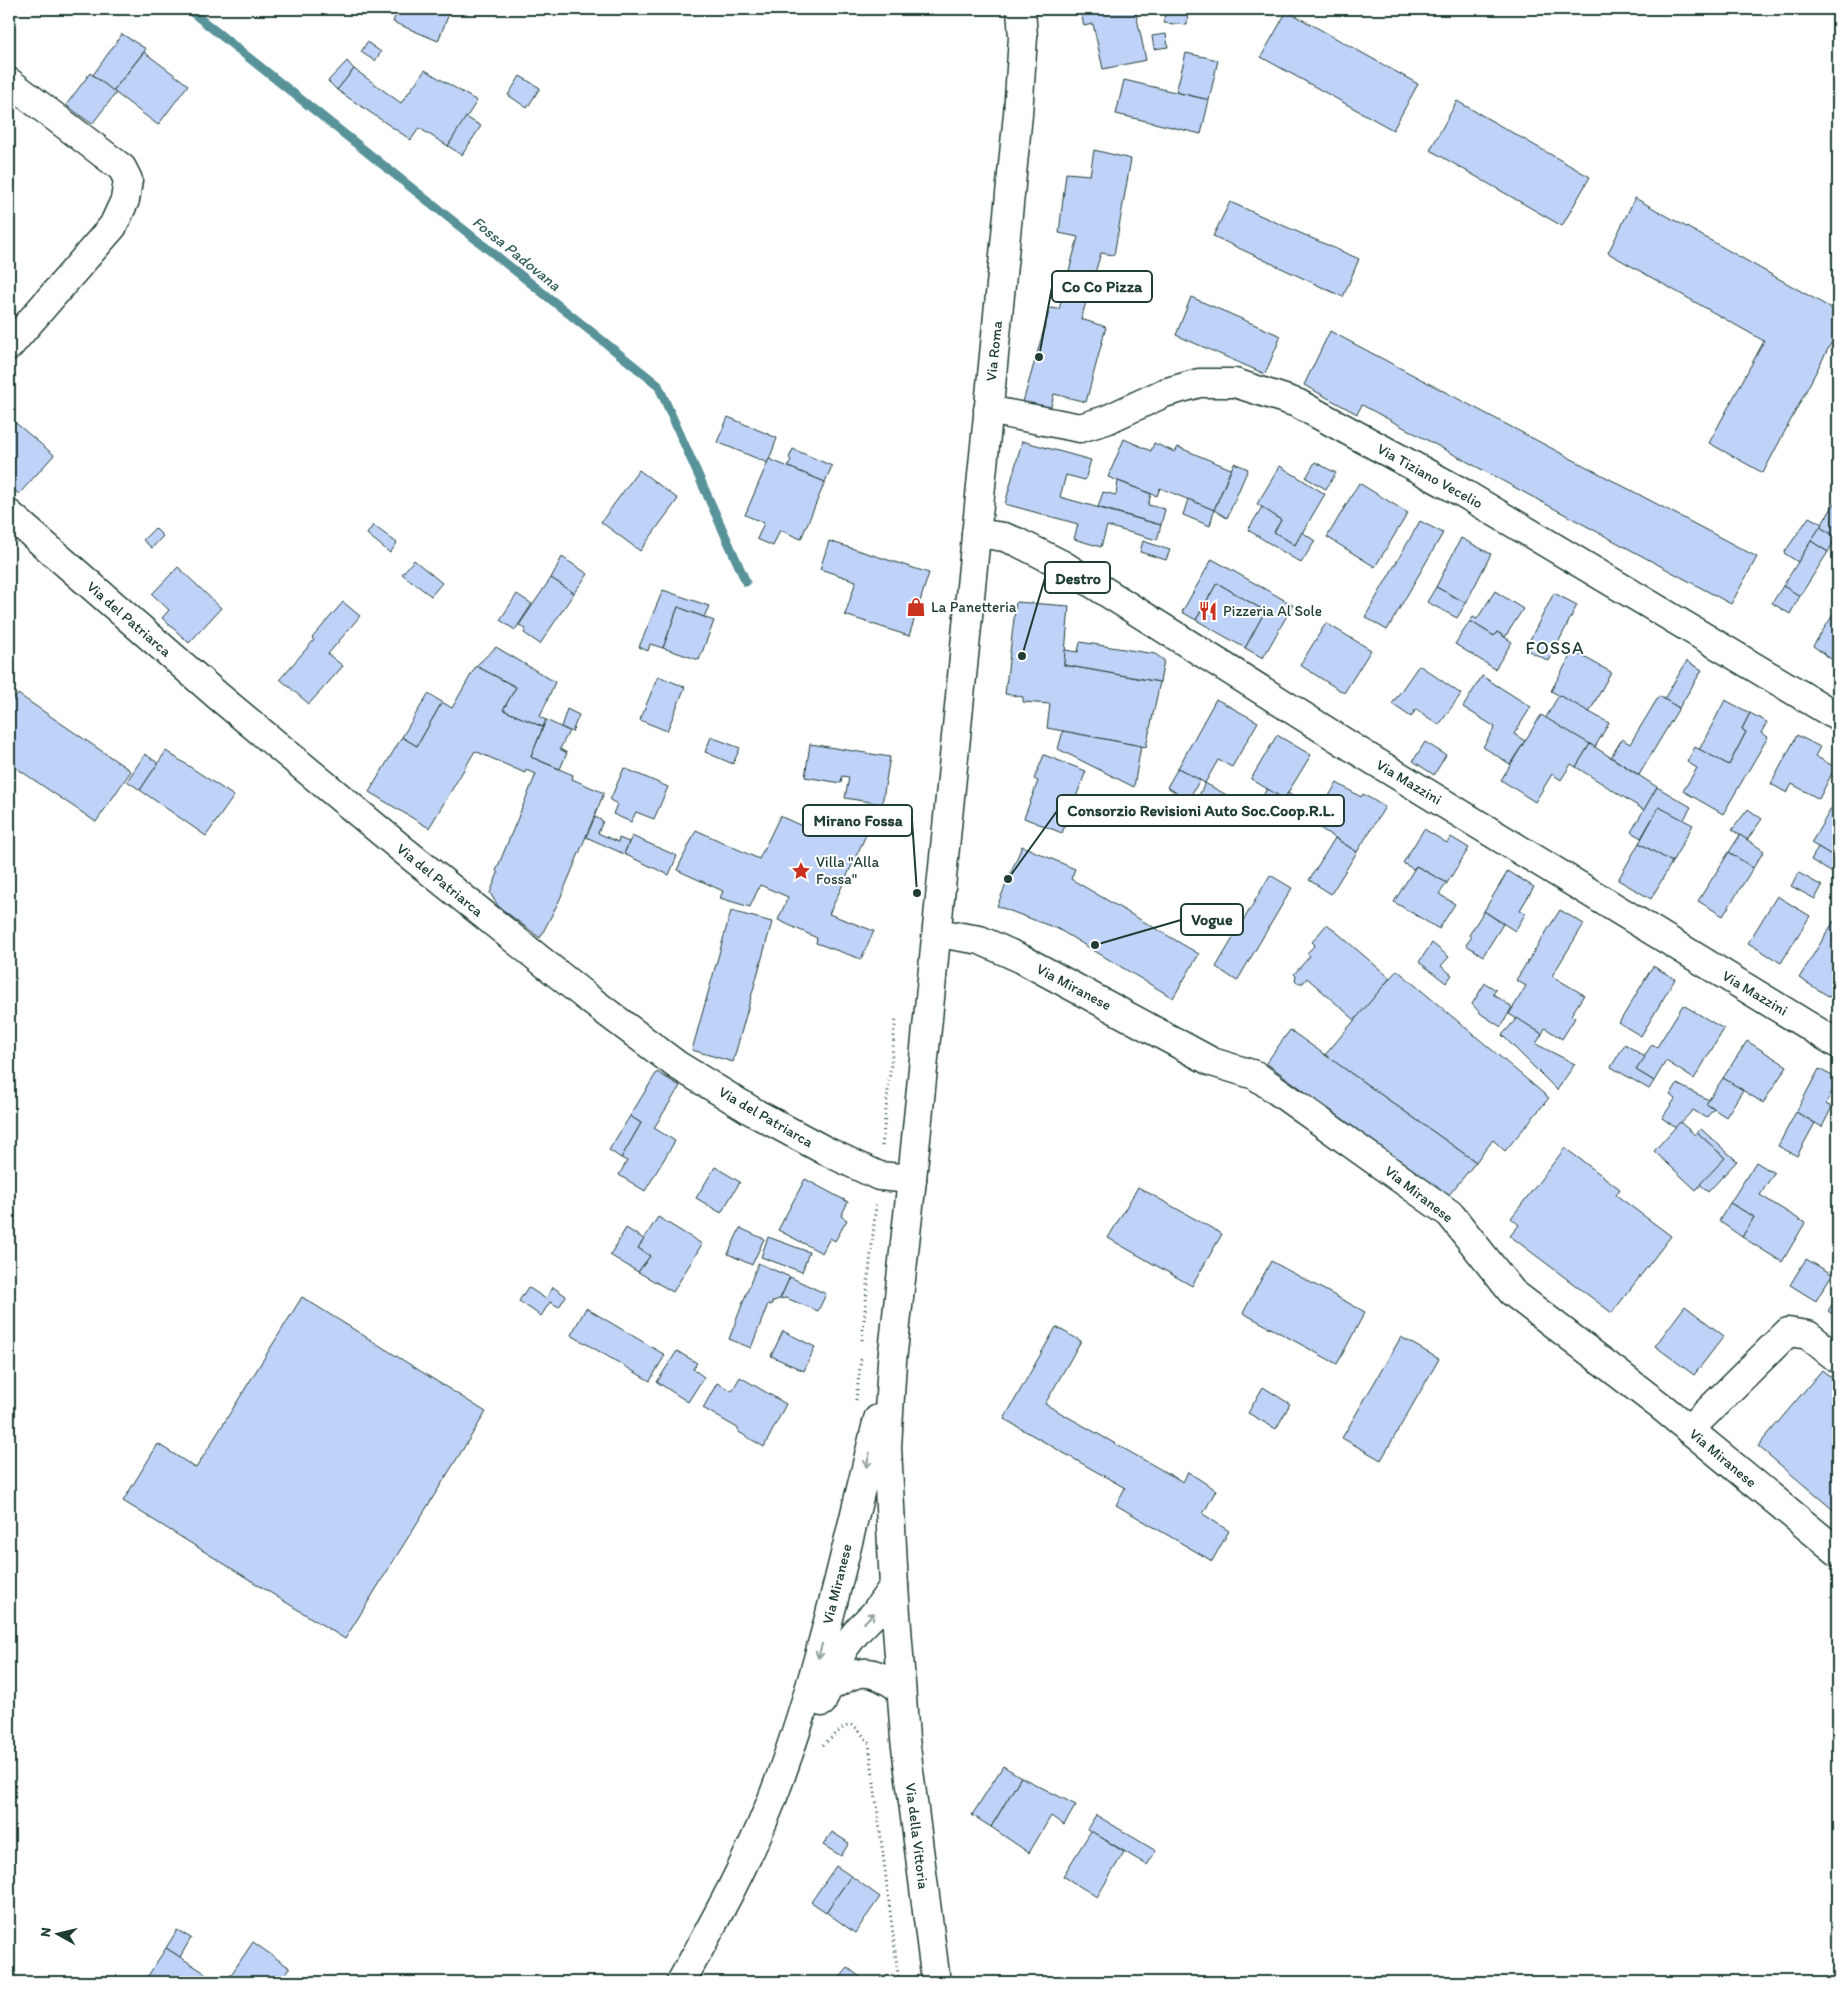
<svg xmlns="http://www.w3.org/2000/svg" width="1847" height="1991" font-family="Itim,sans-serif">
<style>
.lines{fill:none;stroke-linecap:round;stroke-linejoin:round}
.stream{stroke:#599399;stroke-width:9}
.building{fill:#bfd2f7;stroke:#1f3d34}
.street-casing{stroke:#1f3d34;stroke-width:31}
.secondary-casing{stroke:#1f3d34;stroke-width:31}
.path{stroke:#1f3d34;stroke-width:3;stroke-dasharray:1 4;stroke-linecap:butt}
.street{stroke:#fff;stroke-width:28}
.secondary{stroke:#fff;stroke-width:28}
.oneway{stroke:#8f9e9a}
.labels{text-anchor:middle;stroke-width:4;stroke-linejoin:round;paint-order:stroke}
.street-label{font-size:15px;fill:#1f3d34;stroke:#fff}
.poi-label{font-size:15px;fill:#1f3d34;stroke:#fff;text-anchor:start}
.water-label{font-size:16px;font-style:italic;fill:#37615e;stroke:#fff}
.quarter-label{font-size:18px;letter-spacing:1px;fill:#1f3d34;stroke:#fff}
.leader{fill:none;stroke:#1f3d34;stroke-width:2}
.callout-dot{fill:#1f3d34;stroke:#fff;stroke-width:2}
.callout{fill:#fff;stroke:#1f3d34;stroke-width:2}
.callout-label{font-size:16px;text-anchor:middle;font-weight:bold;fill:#1f3d34}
</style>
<rect width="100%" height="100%" fill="#fff"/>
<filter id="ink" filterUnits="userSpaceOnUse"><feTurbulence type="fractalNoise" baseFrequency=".02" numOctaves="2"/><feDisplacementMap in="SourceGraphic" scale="10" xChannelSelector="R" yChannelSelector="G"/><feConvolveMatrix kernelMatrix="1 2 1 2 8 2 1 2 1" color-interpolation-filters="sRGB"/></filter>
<g filter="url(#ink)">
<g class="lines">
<path class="stream" d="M188,9L658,385L746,582"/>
</g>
<g class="building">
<path d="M398,9H451L438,41L393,22Z"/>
<path d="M1080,9H1135L1146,60L1103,69L1093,24L1084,26Z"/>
<path d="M1165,9H1188L1187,25L1164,23Z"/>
<path d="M1287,11L1418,84L1393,130L1261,57Z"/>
<path d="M122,34L146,49L113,91L93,75Z"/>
<path d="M1166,34L1168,47L1154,49L1152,36Z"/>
<path d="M367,42L381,52L375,61L361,52Z"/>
<path d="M144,52L188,85L158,125L113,91Z"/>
<path d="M1186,53L1218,60L1209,100L1176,92Z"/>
<path d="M347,61L354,69L337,90L328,81Z"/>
<path d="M354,69L401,103L425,70L477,101L448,146L419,128L411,140L337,90Z"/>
<path d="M90,73L116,93L92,124L66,105Z"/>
<path d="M520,76L540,88L527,108L508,95Z"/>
<path d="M1124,80L1209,100L1201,134L1116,114Z"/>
<path d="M1457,101L1590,177L1562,226L1430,150Z"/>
<path d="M466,117L481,126L462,155L448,146Z"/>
<path d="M1094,150L1131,159L1114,255L1101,253L1081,319L1106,327L1086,402L1054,394L1049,414L1021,409L1050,308L1059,309L1078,237L1059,233L1066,173L1090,175Z"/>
<path d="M1635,198L1838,312V330L1763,473L1709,443L1764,341L1608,253Z"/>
<path d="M1230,202L1359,259L1343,297L1213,236Z"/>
<path d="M1191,297L1281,336L1265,374L1176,335Z"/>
<path d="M1330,331L1757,557L1731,604L1362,405L1357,414L1304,385Z"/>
<path d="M728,417L777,438L768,463L717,442Z"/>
<path d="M11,419L54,455L19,494L9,486V422Z"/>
<path d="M1124,439L1151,451L1154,443L1175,452L1178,447L1231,469L1214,510L1160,488L1157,496L1108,477Z"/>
<path d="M1022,441L1091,460L1085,480L1066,475L1060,497L1161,525L1157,540L1107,526L1101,547L1074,539L1078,524L1005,504Z"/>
<path d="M793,449L832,466L825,482L788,467L791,460L789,458Z"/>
<path d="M769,459L825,482L801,539L780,530L773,546L757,539L764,523L745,515Z"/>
<path d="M1315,462L1336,473L1326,489L1306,478Z"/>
<path d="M1234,463L1248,469L1227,518L1214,510Z"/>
<path d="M1280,466L1325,494L1295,545L1274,532L1281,520L1257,504Z"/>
<path d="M639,470L678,499L640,551L601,522Z"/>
<path d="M1118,481L1151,494L1148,505L1165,509L1161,525L1098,507L1103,492L1116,495Z"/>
<path d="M1359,483L1408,513L1375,567L1327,537Z"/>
<path d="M1838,498V538L1820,527Z"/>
<path d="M1188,499L1214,510L1210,526L1183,515Z"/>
<path d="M1262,507L1281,520L1274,532L1295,545L1302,532L1315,541L1301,563L1248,530Z"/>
<path d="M1809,517L1822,524L1798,562L1784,553Z"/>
<path d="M1420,521L1443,533L1387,630L1365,617Z"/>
<path d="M373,525L397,543L390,553L367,534Z"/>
<path d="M1820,527L1836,537L1828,552L1811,541Z"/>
<path d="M155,528L163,536L152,548L143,540Z"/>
<path d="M1461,538L1491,554L1466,603L1436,587Z"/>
<path d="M829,541L929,573L909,636L845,615L856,581L820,569Z"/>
<path d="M1143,541L1170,550L1166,560L1140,552Z"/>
<path d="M1811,541L1828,552L1800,596L1783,586Z"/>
<path d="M562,557L588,574L574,593L551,578Z"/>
<path d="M1212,559L1293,605L1263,658L1245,648L1265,611L1217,583L1196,620L1182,612Z"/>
<path d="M414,560L442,583L431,596L402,574Z"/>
<path d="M178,567L221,608L189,643L162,618L169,610L152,594Z"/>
<path d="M551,578L574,593L540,644L524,633L526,629L519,625Z"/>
<path d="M1217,583L1265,611L1245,648L1196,620Z"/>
<path d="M1783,586L1800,596L1790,614L1772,603Z"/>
<path d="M1436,587L1466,603L1457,618L1427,602Z"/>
<path d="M663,590L709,606L704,617L678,607L663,648L650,644L648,651L639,647Z"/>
<path d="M1495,591L1523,609L1505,637L1497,632L1494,636L1470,621L1473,617L1477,619Z"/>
<path d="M1554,593L1577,605L1549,661L1525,649Z"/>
<path d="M517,594L532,604L515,630L500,620Z"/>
<path d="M343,602L360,616L328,654L343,666L309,704L280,679L314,640L312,638Z"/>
<path d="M1016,602L1069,606L1064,665L1160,682L1146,747L1047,728L1050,704L1023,702V697L1005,694Z"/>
<path d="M678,607L714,621L699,660L663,648Z"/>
<path d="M1838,607V664L1813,646Z"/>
<path d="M1470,621L1494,636L1497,632L1512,642L1495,669L1455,644Z"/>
<path d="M1326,623L1371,650L1344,693L1300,665Z"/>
<path d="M1080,642L1155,654L1164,660L1160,682L1064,665L1065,650L1078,652Z"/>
<path d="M496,647L555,682L540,717L546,720L543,727L503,710L516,687L476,666Z"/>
<path d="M1573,651L1611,672L1589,713L1551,691Z"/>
<path d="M1687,661L1702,670L1679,708L1664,699Z"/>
<path d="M1419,665L1461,694L1439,725L1416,709L1411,717L1392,704Z"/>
<path d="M476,666L516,687L503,710L543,727L531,757L573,775L572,779L604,793L560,899L540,938L498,906L490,893L498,873L496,871L536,774L526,770L525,773L475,751L429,828L369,792L402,737L417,746L442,702L452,708Z"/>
<path d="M658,676L685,687L667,731L640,720Z"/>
<path d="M1482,676L1531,707L1514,734L1525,741L1510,764L1483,747L1495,727L1463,707Z"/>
<path d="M18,694L131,771L96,822L9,763V707Z"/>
<path d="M428,694L442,702L417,746L402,737Z"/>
<path d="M1559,695L1609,723L1595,747L1545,719Z"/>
<path d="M1659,696L1679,708L1639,775L1611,757L1622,739L1630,744Z"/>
<path d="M1216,699L1258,722L1232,767L1218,760L1205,783L1178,768Z"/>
<path d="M1725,700L1750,713L1742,729L1746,732L1729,765L1699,750Z"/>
<path d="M567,709L579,715L572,732L561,727Z"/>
<path d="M1750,713L1767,722L1761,733L1768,737L1723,814L1683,791L1697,768L1687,762L1695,747L1729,765L1746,732L1742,729Z"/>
<path d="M1541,715L1590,744L1576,767L1571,764L1561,780L1552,774L1535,802L1501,780Z"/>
<path d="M546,720L569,731L560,749L567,753L560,769L531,757Z"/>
<path d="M1063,731L1141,746L1134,787L1058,749Z"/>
<path d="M1277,735L1311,755L1284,799L1251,779Z"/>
<path d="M1797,735L1820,747L1815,756L1835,767L1819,799L1792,784L1787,793L1771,784Z"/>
<path d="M711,737L740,748L733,764L705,752Z"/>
<path d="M1425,742L1446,755L1434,775L1413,761Z"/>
<path d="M810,744L890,757L882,804L845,798L849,777L842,776L841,783L805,777Z"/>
<path d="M1590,744L1657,787L1644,810L1576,767Z"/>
<path d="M166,751L234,796L206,836L140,790Z"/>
<path d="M145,754L158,763L140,790L127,781Z"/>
<path d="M1044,755L1086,771L1062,833L1024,818L1038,781L1034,779Z"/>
<path d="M624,768L668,787L654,819L636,812L631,822L613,814L617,804L610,800Z"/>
<path d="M1178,768L1200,780L1188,800L1167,787Z"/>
<path d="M1205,783L1232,798L1220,819L1195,804Z"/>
<path d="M1337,783L1361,797L1363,794L1385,807L1357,852L1312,823Z"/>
<path d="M1657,787L1691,807L1683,821L1659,807L1641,838L1631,832Z"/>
<path d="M1267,789L1284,799L1288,793L1294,797L1275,827L1252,813Z"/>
<path d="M1838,797V859L1811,843Z"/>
<path d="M1659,807L1693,825L1672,862L1639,843Z"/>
<path d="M1748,809L1762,819L1747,840L1732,830Z"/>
<path d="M780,816L817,833L824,819L840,826L842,821L867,833L829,914L874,931L861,959L816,943L817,938L778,920L788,897L760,885L750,907L720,898L723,891L677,870L696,830L759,859Z"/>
<path d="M595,817L603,821L598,833L618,842L619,838L629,842L624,854L586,837Z"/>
<path d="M1424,829L1447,843L1451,837L1469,848L1447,883L1416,866L1413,869L1403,863Z"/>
<path d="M1740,835L1764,851L1753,868L1729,852Z"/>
<path d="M632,836L677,856L669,875L624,854Z"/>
<path d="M1335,838L1357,852L1331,894L1309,880Z"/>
<path d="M1639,843L1672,862L1651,899L1618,880Z"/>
<path d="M1022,846L1075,869L1071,879L1199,954L1173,998L1058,929L997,906Z"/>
<path d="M1818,847L1838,859V867L1834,874L1811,860Z"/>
<path d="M1729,852L1753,868L1723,916L1698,901Z"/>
<path d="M1416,866L1447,883L1439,894L1455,904L1439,929L1394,902Z"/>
<path d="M1508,871L1534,887L1520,910L1526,913L1515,931L1484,911Z"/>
<path d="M1799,873L1822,886L1815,899L1791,886Z"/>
<path d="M1270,875L1292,888L1237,981L1216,967Z"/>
<path d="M1777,896L1810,916L1781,963L1748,943Z"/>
<path d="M1560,910L1584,924L1552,976L1584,995L1571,1015L1575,1018L1562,1039L1545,1028L1542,1034L1509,1014L1526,986L1516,980Z"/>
<path d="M731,911L772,922L733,1062L692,1050Z"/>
<path d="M1484,911L1503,924L1483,956L1466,945L1471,938L1469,935Z"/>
<path d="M1834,921L1838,924V995L1835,1000L1799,978Z"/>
<path d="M1327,924L1390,978L1356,1021L1307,978L1303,983H1297L1295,981L1296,976L1294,974L1310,956L1307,953L1315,945L1312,942Z"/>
<path d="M1432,943L1449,957L1441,966L1452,975L1446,983L1419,962Z"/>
<path d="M1653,966L1675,979L1641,1036L1619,1023Z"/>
<path d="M1397,970L1549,1098L1505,1151L1493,1140L1476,1162L1325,1055Z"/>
<path d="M1485,983L1496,990L1493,994L1512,1007L1501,1027L1481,1014L1472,1004Z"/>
<path d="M1683,1005L1724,1029L1694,1079L1666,1061L1654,1081L1636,1070L1652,1044L1657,1047Z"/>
<path d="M1517,1018L1542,1034L1536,1044L1575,1064L1557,1090L1502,1035Z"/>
<path d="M1290,1030L1476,1162L1448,1196L1266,1063Z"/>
<path d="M1747,1041L1787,1066L1763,1103L1723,1078Z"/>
<path d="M1625,1044L1645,1057L1636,1070L1654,1081L1649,1089L1611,1067Z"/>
<path d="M1819,1069L1838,1079L1826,1104L1832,1107L1822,1127L1796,1112Z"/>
<path d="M657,1072L680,1086L654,1128L675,1141L645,1191L619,1175L627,1161L621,1158L641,1123L630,1116Z"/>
<path d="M1723,1078L1743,1090L1726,1117L1706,1104Z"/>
<path d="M1677,1084L1709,1100L1706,1104L1714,1109L1706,1118L1693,1110L1676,1128L1662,1118L1675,1099L1670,1095Z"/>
<path d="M1796,1112L1815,1123L1797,1156L1778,1146Z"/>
<path d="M630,1116L641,1123L621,1158L609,1150Z"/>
<path d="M1680,1122L1695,1135L1697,1132L1725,1158L1696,1190L1654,1151Z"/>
<path d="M1701,1129L1737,1161L1708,1192L1700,1184L1725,1158L1697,1132Z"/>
<path d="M1565,1148L1620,1189L1616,1195L1671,1236L1612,1313L1510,1236L1519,1225L1511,1218Z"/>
<path d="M1756,1162L1774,1173L1760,1195L1805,1223L1782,1262L1742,1237L1754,1217L1730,1203Z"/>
<path d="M715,1167L740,1182L721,1213L696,1198Z"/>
<path d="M805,1179L848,1202L841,1216L847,1220L835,1241L830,1238L822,1253L778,1230Z"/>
<path d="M1138,1187L1222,1234L1192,1286L1108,1238Z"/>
<path d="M1730,1203L1754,1217L1742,1237L1719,1221Z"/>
<path d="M658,1217L702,1244L673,1292L638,1272L650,1256L638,1248Z"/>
<path d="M626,1228L644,1239L638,1248L650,1256L638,1272L610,1255Z"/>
<path d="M740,1228L764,1239L752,1265L728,1254Z"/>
<path d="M768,1237L809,1252L802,1272L761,1257Z"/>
<path d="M1806,1259L1832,1274L1816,1301L1790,1285Z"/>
<path d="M1271,1261L1365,1312L1337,1364L1243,1313Z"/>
<path d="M758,1263L790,1277L780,1299L773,1301L771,1305L768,1304L751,1348L729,1339Z"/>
<path d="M790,1277L826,1294L818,1311L786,1298L780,1299Z"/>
<path d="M528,1287L546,1299L553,1287L566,1296L559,1307L550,1302L541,1316L519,1301Z"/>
<path d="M1838,1295V1318L1828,1311Z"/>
<path d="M302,1297L486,1412L345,1639L123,1501L158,1444L196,1468Z"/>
<path d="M1685,1306L1724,1336L1694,1375L1655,1346Z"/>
<path d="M586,1308L665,1355L650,1381L571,1335Z"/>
<path d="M1056,1327L1081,1341L1045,1404L1183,1482L1188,1472L1216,1490L1203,1514L1229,1531L1212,1561L1116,1505L1125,1488L1004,1419Z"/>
<path d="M783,1331L815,1347L804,1371L771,1356Z"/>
<path d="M1401,1337L1439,1359L1381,1460L1342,1438Z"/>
<path d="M677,1351L697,1363L693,1369L704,1377L688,1402L657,1382Z"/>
<path d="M1822,1370L1838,1383V1514L1758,1446Z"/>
<path d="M740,1377L786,1404L764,1447L737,1431L739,1429L703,1408L717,1383L732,1391Z"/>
<path d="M1263,1387L1290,1404L1276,1429L1248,1413Z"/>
<path d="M1003,1766L1021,1777L991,1827L972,1815Z"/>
<path d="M1021,1777L1076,1805L1064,1825L1051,1816L1029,1853L991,1827Z"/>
<path d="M1096,1815L1156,1851L1147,1865L1087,1829Z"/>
<path d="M1091,1831L1124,1852L1097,1897L1063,1876Z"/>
<path d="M832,1832L849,1843L841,1856L823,1845Z"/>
<path d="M836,1866L851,1876L826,1912L811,1902Z"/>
<path d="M851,1876L880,1897L855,1933L826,1912Z"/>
<path d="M177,1930L191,1938L180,1957L166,1948Z"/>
<path d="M253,1942L290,1968L280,1982H239L230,1976Z"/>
<path d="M166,1948L205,1973L199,1982H144Z"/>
<path d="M848,1968L867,1982H836Z"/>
</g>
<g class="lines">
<g class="street-casing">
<g id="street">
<path d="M9,82L114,162L122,168L128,180L125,200L113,226L9,346"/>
<path d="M988,410L1080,428L1106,420L1164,393L1199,383H1235L1297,403L1463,493L1838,717"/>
<path d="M9,514L218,696L402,849L589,999L677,1065L757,1114L826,1151L879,1176L912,1179"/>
<path d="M976,533L1004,537L1017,542L1063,565L1371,759L1838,1044"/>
<path d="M937,933L980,940L1022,959L1212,1062L1255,1075L1450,1214L1512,1292L1663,1408L1838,1552"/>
<path d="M1689,1430L1788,1332L1808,1335L1838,1359"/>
</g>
</g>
<g class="secondary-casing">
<g id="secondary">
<path d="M827,1689C859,1668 869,1667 901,1689"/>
<path d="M822,1702L844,1648L858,1630L874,1614L894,1586"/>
<path d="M681,1982C713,1924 746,1865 771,1802C819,1679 846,1547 878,1419"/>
<path d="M936,1982L905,1739L894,1586L887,1447L892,1361L912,1179L1018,114L1023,37L1021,9"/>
</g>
</g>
<g class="path">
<path d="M882,1146L896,1018"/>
<path d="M862,1340L876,1205"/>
<path d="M856,1400L861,1359"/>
<path d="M823,1745L844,1727L851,1725L858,1729L869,1743L899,1982"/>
</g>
<use href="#street" class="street"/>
<use href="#secondary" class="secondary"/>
</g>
<defs><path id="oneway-shaft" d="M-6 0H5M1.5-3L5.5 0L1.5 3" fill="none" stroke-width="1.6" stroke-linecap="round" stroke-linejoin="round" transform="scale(1.25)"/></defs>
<g class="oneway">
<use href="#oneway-shaft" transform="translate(868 1460) rotate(104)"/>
<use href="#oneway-shaft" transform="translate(869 1618) rotate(-45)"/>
<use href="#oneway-shaft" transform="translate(820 1651) rotate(106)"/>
</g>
</g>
<defs>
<g id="shop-bare" transform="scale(1.5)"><path d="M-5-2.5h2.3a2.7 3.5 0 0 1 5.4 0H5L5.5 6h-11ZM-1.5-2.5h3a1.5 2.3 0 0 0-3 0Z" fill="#c8321e" stroke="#fff" stroke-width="2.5" paint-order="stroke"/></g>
<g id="restaurant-bare" transform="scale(1.5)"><path d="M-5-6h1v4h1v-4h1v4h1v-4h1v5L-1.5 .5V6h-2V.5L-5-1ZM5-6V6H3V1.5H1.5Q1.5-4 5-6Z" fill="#c8321e" stroke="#fff" stroke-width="2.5" paint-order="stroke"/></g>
<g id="sight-bare" transform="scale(1.5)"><path d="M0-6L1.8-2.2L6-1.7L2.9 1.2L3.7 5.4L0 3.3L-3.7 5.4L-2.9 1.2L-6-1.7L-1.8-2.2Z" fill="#c8321e" stroke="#fff" stroke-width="2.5" paint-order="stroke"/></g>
</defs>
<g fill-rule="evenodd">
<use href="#shop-bare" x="916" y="607"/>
<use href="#restaurant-bare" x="1208" y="611"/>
<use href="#sight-bare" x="801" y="871"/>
</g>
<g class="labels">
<g class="street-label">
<text transform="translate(994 351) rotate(-84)" y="5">Via Roma</text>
<text transform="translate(1430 476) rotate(29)" y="5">Via Tiziano Vecelio</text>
<text transform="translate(129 619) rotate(41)" y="5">Via del Patriarca</text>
<text transform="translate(1409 782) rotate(31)" y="5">Via Mazzini</text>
<text transform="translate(440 880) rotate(39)" y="5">Via del Patriarca</text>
<text transform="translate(1074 987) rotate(28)" y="5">Via Miranese</text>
<text transform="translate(1755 993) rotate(31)" y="5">Via Mazzini</text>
<text transform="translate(766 1117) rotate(30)" y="5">Via del Patriarca</text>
<text transform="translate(1419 1194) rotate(38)" y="5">Via Miranese</text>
<text transform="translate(1723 1458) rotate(40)" y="5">Via Miranese</text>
<text transform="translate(837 1584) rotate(-76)" y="5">Via Miranese</text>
<text transform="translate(917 1836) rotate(83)" y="5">Via della Vittoria</text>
</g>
<g class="poi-label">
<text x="931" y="612">La Panetteria</text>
<text x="1223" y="616">Pizzeria Al Sole</text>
<text x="816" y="867">Villa "Alla<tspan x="816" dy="17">Fossa"</tspan></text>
</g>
<g class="water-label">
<text transform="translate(517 253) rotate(39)" y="6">Fossa Padovana</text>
</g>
<g class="quarter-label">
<text x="1555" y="654">FOSSA</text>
</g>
</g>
<path class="leader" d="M1039 357L1052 287M1022 656L1045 578M1008 879L1057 811M917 893L912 820M1095 945L1181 920"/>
<g class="callout-dot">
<circle cx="1039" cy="357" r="5"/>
<circle cx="1022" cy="656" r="5"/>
<circle cx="1008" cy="879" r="5"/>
<circle cx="917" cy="893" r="5"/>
<circle cx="1095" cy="945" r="5"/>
</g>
<g class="callout">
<rect x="1052" y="271" width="100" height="31" rx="5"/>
<rect x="1045" y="562" width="65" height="31" rx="5"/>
<rect x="1057" y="795" width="287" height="31" rx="5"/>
<rect x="803" y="805" width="109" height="31" rx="5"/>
<rect x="1181" y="904" width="62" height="31" rx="5"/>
</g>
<g class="callout-label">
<text x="1102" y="292">Co Co Pizza</text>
<text x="1078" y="584">Destro</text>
<text x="1201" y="816">Consorzio Revisioni Auto Soc.Coop.R.L.</text>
<text x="858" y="826">Mirano Fossa</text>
<text x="1212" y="925">Vogue</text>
</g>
<rect width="1847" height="1991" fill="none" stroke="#fff" stroke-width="30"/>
<rect x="15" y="15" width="1817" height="1961" fill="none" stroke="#1f3d34" stroke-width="2" filter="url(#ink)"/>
<g transform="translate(58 1934) rotate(278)" stroke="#ffffff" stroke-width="4" paint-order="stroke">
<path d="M0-4L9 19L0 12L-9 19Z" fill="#1f3d34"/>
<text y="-8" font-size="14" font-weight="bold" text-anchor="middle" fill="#1f3d34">N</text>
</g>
</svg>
